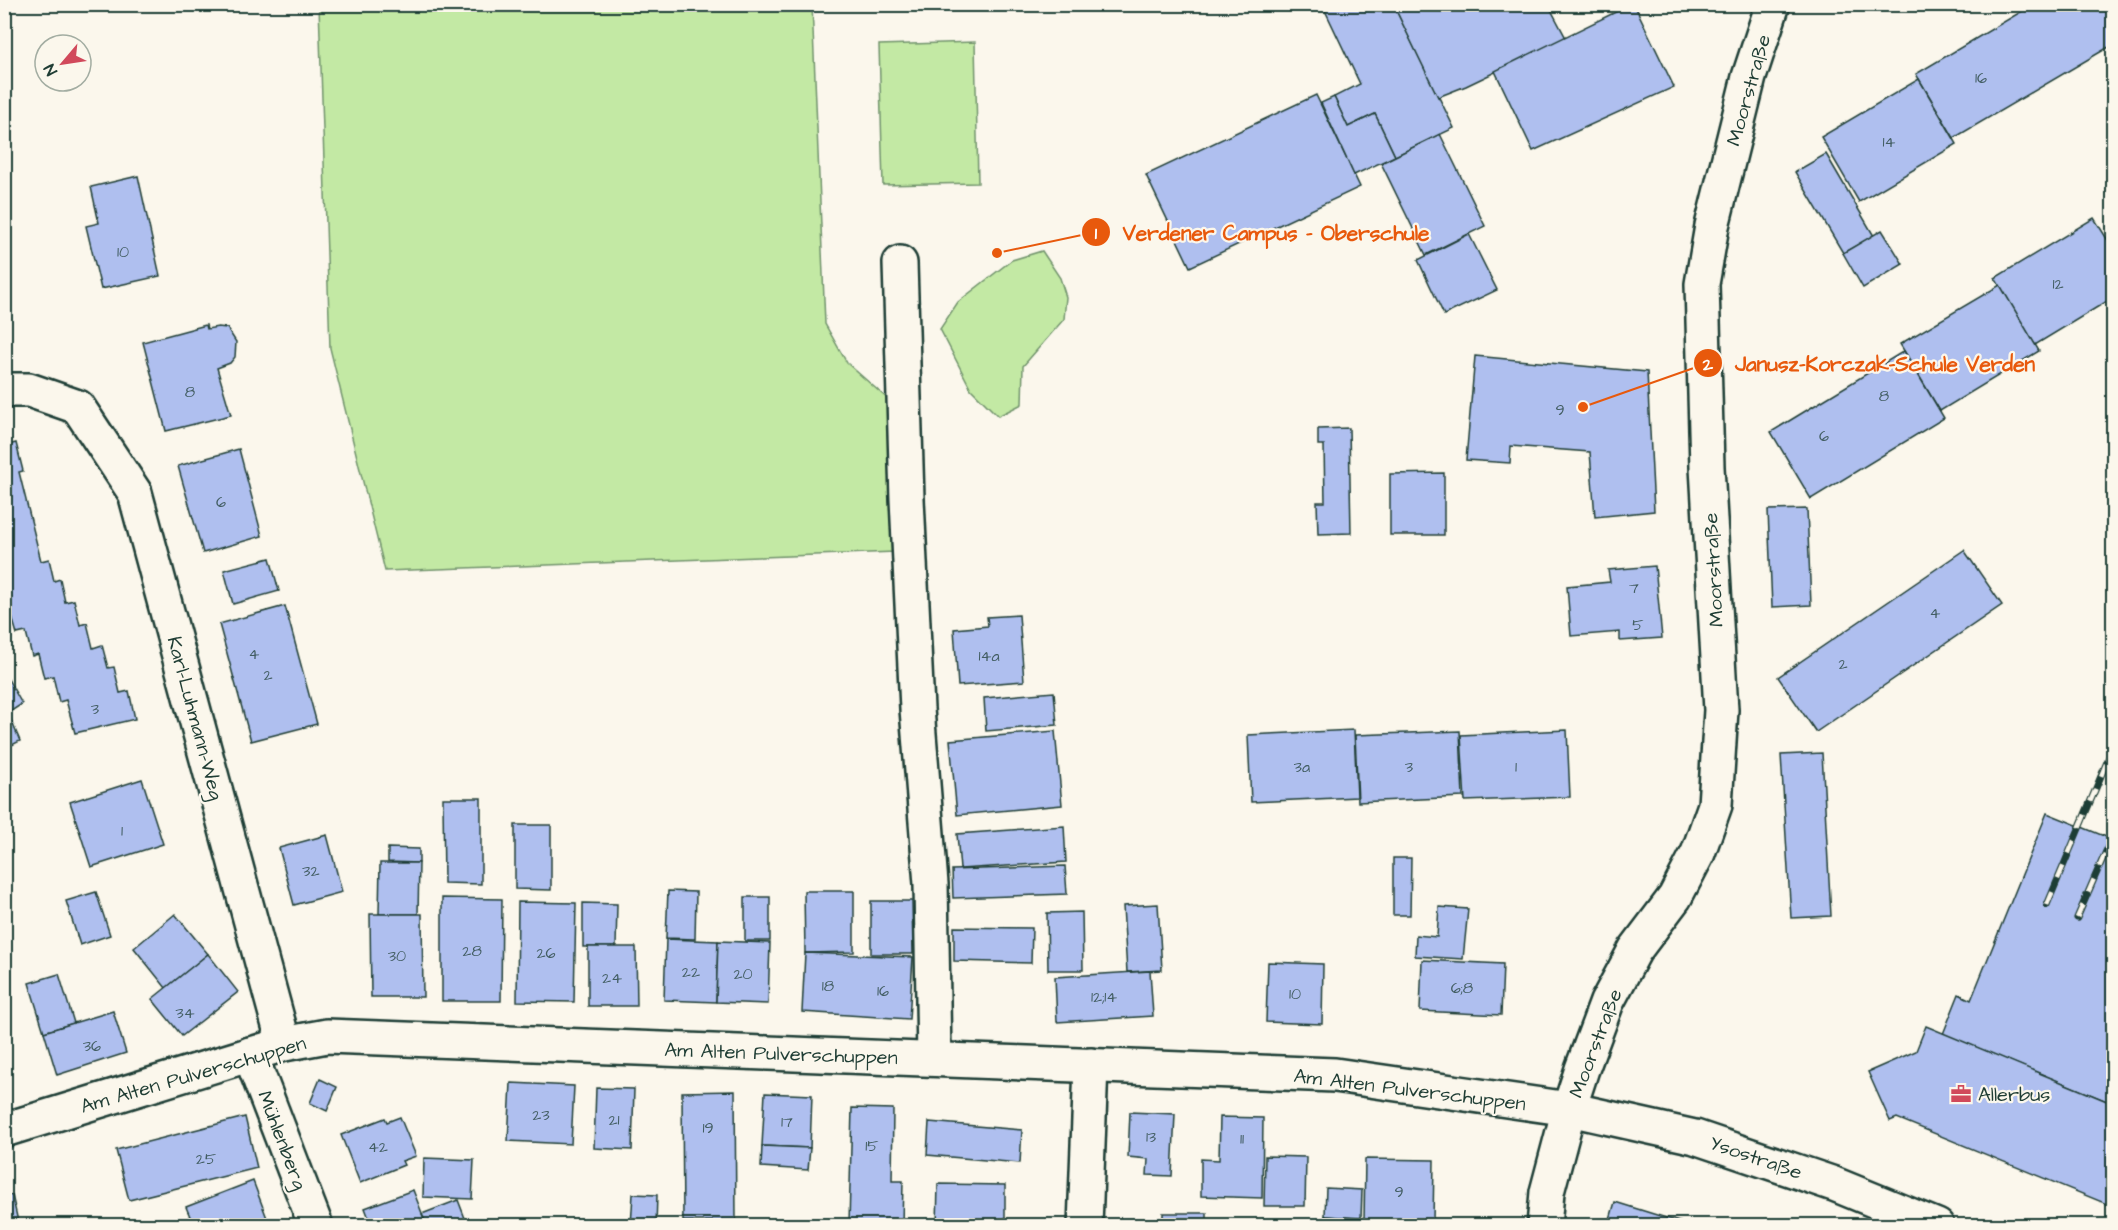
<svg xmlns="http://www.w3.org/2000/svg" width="2118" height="1230" font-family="'Architects Daughter',sans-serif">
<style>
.green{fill:#c3e9a4;stroke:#71936c;stroke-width:1.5}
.building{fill:#afbfef;stroke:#1f3d34;stroke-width:1.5}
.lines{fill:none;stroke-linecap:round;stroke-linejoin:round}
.minor-casing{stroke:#1f3d34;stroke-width:38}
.minor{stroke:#fbf7ec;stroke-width:33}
.rail-casing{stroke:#1f3d34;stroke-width:7}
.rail{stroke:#fbf7ec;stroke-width:4.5;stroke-dasharray:14;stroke-linecap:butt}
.labels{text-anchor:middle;stroke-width:4.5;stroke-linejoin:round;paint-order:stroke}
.number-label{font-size:16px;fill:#435e63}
.street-label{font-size:20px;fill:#1f3d34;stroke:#fbf7ec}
.poi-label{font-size:20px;fill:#1f3d34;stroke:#fbf7ec;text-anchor:start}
.leader{fill:none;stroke:#e8590c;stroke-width:2}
.callout-dot{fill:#e8590c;stroke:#fbf7ec;stroke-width:2}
.mark-label{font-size:18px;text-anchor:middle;font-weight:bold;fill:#fff}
.callout-label{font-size:21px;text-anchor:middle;font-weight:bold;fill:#e8590c;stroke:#fbf7ec;stroke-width:4.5;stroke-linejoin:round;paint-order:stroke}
</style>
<rect width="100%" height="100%" fill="#fbf7ec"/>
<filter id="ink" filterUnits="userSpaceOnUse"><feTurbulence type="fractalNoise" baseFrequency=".0167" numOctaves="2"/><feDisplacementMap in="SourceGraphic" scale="12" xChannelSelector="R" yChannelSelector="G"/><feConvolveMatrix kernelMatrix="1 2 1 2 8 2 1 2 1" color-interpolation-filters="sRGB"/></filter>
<g filter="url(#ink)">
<g class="green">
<path d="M319,5H812L825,324L847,363L890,401L895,552L385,571L330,348Z"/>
<path d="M975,42L978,183L883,185L879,45Z"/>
<path d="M1042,251L1060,278L1066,297L1064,319L1023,366L1022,404L998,416L971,389L940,329L958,302L1012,260Z"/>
</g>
<g class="building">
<path d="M1322,4H1393L1454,128L1395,156L1375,114L1348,127L1334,97L1360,84Z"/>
<path d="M1393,4H1552L1549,6L1566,38L1466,86L1438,97Z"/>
<path d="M1632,4H1634L1674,87L1533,151L1495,71Z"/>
<path d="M2034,4H2114V44L1954,138L1916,74Z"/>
<path d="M1919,79L1957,144L1859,202L1821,137Z"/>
<path d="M1316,95L1360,187L1190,267L1146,175Z"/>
<path d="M1334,97L1348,127L1375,114L1395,156L1354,175L1321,103Z"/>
<path d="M1440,134L1485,226L1426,255L1381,163Z"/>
<path d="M1826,154L1874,236L1843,253L1795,172Z"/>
<path d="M138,176L160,276L101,289L86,226L99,223L91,187Z"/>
<path d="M2094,218L2114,250V297L2035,345L1995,278Z"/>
<path d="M1882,230L1903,264L1863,288L1843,253Z"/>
<path d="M1469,234L1497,290L1444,315L1418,260Z"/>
<path d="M2000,285L2039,351L1940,411L1900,344Z"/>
<path d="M206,325L207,329L218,327L227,328L236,342L235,357L230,363L217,368L231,415L166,431L143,342Z"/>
<path d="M1904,351L1944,418L1811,499L1771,432Z"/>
<path d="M1475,356L1647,372L1654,511L1595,517L1590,452L1511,446L1510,463L1466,460Z"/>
<path d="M1349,428L1351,533L1318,534L1317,502H1325L1324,445H1318V429Z"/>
<path d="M16,443L23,471L19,472L41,561L49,559L54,581L60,579L65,602L74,600L80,625L87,623L93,648L102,645L108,668L114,667L120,693L129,691L135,719L75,733L66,700L59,702L53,676L44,678L38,654L32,656L26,632L17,634L10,610L4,611V446Z"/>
<path d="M239,449L262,536L203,553L178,466Z"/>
<path d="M1444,473V535H1390V474Z"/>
<path d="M1807,509L1811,605L1772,607L1768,510Z"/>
<path d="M1964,550L2002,605L1816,732L1778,677Z"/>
<path d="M270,558L279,591L233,604L224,570Z"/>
<path d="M1655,566L1662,638L1620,641V632L1571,636L1567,586L1610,582L1608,570Z"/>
<path d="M285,606L317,724L251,741L219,624Z"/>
<path d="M1019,615L1024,681L958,686L954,629L988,626L987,617Z"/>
<path d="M4,672L22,704L8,713L20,741L4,749Z"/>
<path d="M1054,692L1057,725L986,731L984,698Z"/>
<path d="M1354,730L1357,797L1251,802L1248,735Z"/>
<path d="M1567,730L1570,797L1465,801L1461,735Z"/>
<path d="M1055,731L1062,805L957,815L950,740Z"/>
<path d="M1460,731L1463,797L1358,802L1355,735Z"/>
<path d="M1822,753L1831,916L1791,918L1781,755Z"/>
<path d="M142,779L163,844L91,867L70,802Z"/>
<path d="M443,798H481V884L444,883Z"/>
<path d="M2047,813L2114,840V1104L1943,1034L1959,994L1971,1000Z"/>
<path d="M515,825H551V890L515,889Z"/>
<path d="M1064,826L1066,862L960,869L957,834Z"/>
<path d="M327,835L342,892L294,905L279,848Z"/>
<path d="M388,848L419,849V863L388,862Z"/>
<path d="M1393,858H1411L1410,915H1393Z"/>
<path d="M380,863H419L418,914H379Z"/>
<path d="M1065,866L1067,894L953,898L952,870Z"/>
<path d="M668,891L696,892L695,939L666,938Z"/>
<path d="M804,891H854V952L805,953Z"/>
<path d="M96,892L110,935L80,945L66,901Z"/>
<rect x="745" y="897" width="25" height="44"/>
<path d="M442,898L502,899L501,1001H442Z"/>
<path d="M871,901H912L913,954H871Z"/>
<path d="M518,902L576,903L574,1002L517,1001Z"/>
<path d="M583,903L617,904L616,947H583Z"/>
<path d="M1158,904L1162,970L1127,972L1123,906Z"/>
<path d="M1439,907L1468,909L1463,959L1415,956L1416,935L1437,937Z"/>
<path d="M1082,912L1083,970H1048L1047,913Z"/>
<path d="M175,914L208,954L166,988L134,948Z"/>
<path d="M370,914H422L423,997H371Z"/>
<path d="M954,927L1032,928L1031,963L954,961Z"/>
<path d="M666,939L718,941L716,1002L664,1000Z"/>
<path d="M718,941L770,943L768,1004L716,1002Z"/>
<path d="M588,947H636L637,1006H588Z"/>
<path d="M805,953L913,957L909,1019L802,1012Z"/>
<path d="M208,954L238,992L182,1036L152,999Z"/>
<path d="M1422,960L1503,964L1501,1015L1420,1011Z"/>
<path d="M1268,962L1323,964L1322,1024L1266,1022Z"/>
<path d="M1150,971L1153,1016L1057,1022L1055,977Z"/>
<path d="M59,974L74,1023L44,1032L29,983Z"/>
<path d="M113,1011L126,1053L57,1075L44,1032Z"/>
<path d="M4,1017L11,1039L4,1041Z"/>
<path d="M1926,1026L2114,1104V1207L1897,1118L1890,1121L1868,1072L1916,1051Z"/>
<path d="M320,1079L337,1087L327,1111L310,1103Z"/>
<path d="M511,1083L574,1086L571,1144L508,1141Z"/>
<path d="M596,1088L634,1089L632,1150L594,1148Z"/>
<path d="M735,1091L736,1221H683L682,1092Z"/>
<path d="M765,1093L812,1095L810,1148L762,1146Z"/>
<path d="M852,1108L893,1109L892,1181H903L902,1225L849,1224Z"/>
<path d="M1130,1112L1175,1114L1172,1176L1147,1175L1148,1159L1128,1157Z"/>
<path d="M245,1117L257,1168L129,1200L116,1150Z"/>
<path d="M400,1117L416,1156L402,1161L404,1165L360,1183L341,1135L385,1118L387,1122Z"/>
<path d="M1220,1117L1263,1118L1262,1198L1201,1196V1159L1219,1160Z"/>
<path d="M929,1122L1022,1130L1020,1163L927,1155Z"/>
<path d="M762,1146L810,1148L808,1170L761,1167Z"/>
<path d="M1265,1156L1306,1157L1305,1206H1264Z"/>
<path d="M424,1158L474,1160L472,1199L423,1197Z"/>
<path d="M1365,1159L1434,1160L1433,1222L1364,1221Z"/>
<path d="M253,1181L270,1226H194L186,1207Z"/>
<path d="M938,1184L1005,1185V1226H937Z"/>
<path d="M1326,1188L1362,1190L1361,1218L1325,1216Z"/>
<path d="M413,1190L427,1226H372L365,1208Z"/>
<path d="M633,1194L657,1195L656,1226H631Z"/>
<path d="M12,1195L19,1226H4V1197Z"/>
<path d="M458,1200L468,1226H427L422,1214Z"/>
<path d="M1615,1202L1692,1226H1608Z"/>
<rect x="1163" y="1213" width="44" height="13"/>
<path d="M1325,1216L1355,1218L1354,1226H1325Z"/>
</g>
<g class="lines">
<g class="minor-casing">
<g id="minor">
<path d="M900,263L907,499L917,709L931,884L934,1059"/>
<path d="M4,390H29L78,407L135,493L284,1044"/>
<path d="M250,1054L316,1226"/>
<path d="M4,1130L284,1044L327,1036L1335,1075L1569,1109L1695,1137L1834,1184L1937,1226"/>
<path d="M1085,1226L1091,1065"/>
<path d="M1544,1226L1547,1192L1569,1109L1582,1069L1607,1002L1635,950L1675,897L1698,853L1715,805L1721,710L1707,467L1702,284L1712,226L1749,77L1773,4"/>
</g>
</g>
<use href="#minor" class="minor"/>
<g class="rail-casing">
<g id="rail">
<path d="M2047,905L2114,745"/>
<path d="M2077,918L2114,833"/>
</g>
</g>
<use href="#rail" class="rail"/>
</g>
</g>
<defs>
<g id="office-bare" transform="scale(1.62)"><path d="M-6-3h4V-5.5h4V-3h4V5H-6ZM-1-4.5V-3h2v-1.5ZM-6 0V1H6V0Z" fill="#d1495b" stroke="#fbf7ec" stroke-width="2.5" paint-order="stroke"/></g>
</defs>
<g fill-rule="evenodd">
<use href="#office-bare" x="1961" y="1094"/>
</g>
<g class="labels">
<g class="number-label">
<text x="1981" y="83">16</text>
<text x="1889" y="147">14</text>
<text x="123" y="257">10</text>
<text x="2058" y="289">12</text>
<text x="190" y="397">8</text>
<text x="1884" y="401">8</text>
<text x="1560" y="415">9</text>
<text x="1824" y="441">6</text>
<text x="221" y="507">6</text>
<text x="1634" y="593">7</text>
<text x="1935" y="618">4</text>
<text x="1638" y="630">5</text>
<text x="254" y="659">4</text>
<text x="989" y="661">14a</text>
<text x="1843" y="669">2</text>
<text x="268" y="680">2</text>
<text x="95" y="714">3</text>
<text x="1302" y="772">3a</text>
<text x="1409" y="772">3</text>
<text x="1516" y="772">1</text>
<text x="122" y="836">1</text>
<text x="311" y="876">32</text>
<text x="472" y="956">28</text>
<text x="546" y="958">26</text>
<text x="397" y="961">30</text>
<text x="691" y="977">22</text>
<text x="743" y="979">20</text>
<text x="612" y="983">24</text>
<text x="828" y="991">18</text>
<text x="1462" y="993">6;8</text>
<text x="883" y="996">16</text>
<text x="1295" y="999">10</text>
<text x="1104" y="1002">12;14</text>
<text x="185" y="1018">34</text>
<text x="92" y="1051">36</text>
<text x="541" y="1120">23</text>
<text x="614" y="1125">21</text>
<text x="787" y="1127">17</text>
<text x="708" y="1133">19</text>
<text x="1151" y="1142">13</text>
<text x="1242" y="1144">11</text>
<text x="872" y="1151">15</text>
<text x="378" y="1152">42</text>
<text x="206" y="1164">25</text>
<text x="1399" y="1197">9</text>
</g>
<g class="street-label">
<text transform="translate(1748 90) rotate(-74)" y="7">Moorstraße</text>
<text transform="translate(1713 570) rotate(-93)" y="7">Moorstraße</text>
<text transform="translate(196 718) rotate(75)" y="7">Karl-Luhmann-Weg</text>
<text transform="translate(1595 1043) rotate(-69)" y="7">Moorstraße</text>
<text transform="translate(781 1053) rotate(2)" y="7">Am Alten Pulverschuppen</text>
<text transform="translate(193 1074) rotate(-16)" y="7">Am Alten Pulverschuppen</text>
<text transform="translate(1410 1089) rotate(7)" y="7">Am Alten Pulverschuppen</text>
<text transform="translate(283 1140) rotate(69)" y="7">Mühlenberg</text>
<text transform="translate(1756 1157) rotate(19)" y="7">Ysostraße</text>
</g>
<g class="poi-label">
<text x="1978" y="1101">Allerbus</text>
</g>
</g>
<path class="leader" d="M997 253L1096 232M1583 407L1708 363"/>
<g class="callout-dot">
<circle cx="997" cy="253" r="6"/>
<circle cx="1583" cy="407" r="6"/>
<circle cx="1096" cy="232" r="15"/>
<circle cx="1708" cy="363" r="15"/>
</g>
<g class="mark-label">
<text x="1096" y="239">1</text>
<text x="1708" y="370">2</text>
</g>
<g class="callout-label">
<text x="1276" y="240">Verdener Campus - Oberschule</text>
<text x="1885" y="371">Janusz-Korczak-Schule Verden</text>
</g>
<rect width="2118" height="1230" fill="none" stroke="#fbf7ec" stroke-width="24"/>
<rect x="12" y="12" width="2094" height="1206" fill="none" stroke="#1f3d34" stroke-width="2" filter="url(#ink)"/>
<g transform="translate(63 63) rotate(241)"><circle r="28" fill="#fbf7ec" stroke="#a3ada2" stroke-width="1.5"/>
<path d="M0-4.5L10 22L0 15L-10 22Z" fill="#d1495b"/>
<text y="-9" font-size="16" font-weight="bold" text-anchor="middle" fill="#1f3d34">N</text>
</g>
</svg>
